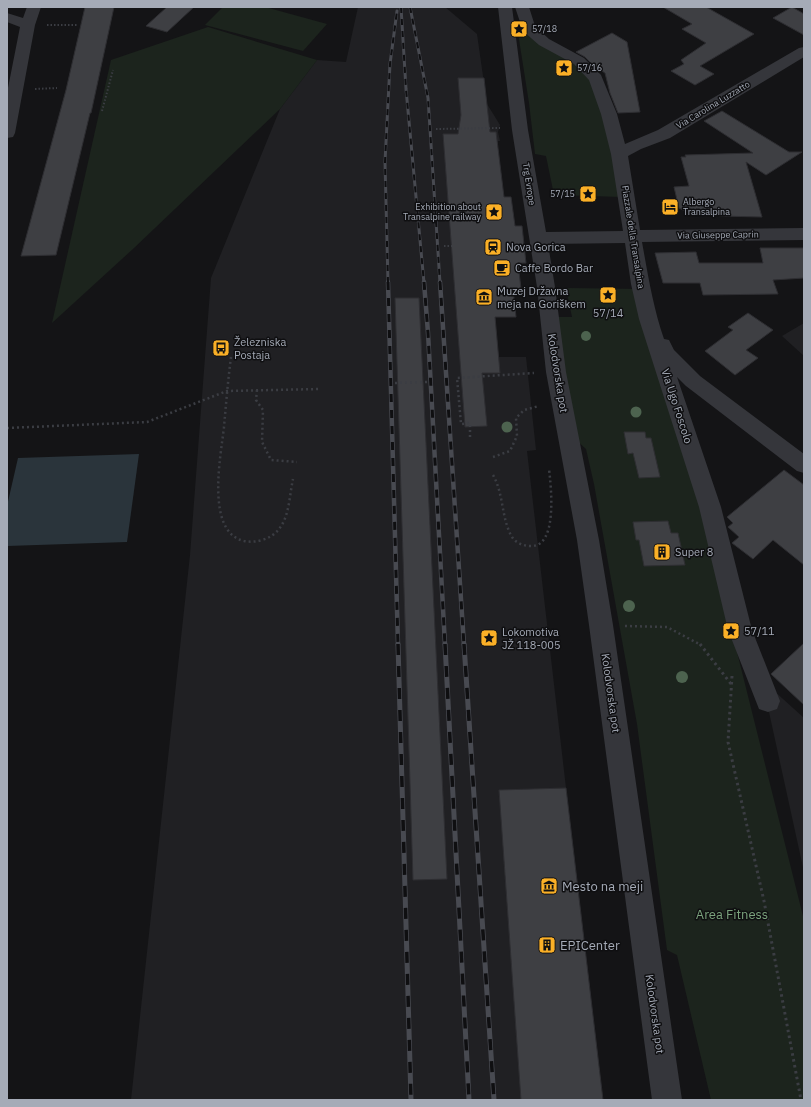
<svg xmlns="http://www.w3.org/2000/svg" width="811" height="1107" font-family="'IBM Plex Sans',sans-serif">
<style>
.built{fill:#202023}
.green{fill:#1c241d}
.water{fill:#2a343b}
.building{fill:#3e3f43;stroke:#2e2e32}
.lines{fill:none;stroke-linecap:round;stroke-linejoin:round}
.path-far2{stroke:#3b3d43;stroke-width:2;stroke-dasharray:1.5 2;stroke-linecap:butt}
.path-far1{stroke:#3b3d43;stroke-width:2.5;stroke-dasharray:2 3;stroke-linecap:butt}
.path{stroke:#3b3d43;stroke-width:3;stroke-dasharray:2.5 3.5;stroke-linecap:butt}
.minor{fill:#35363b;fill-rule:evenodd}
.rail-far2-casing{stroke:#484a51;stroke-width:3}
.rail-far1-casing{stroke:#484a51;stroke-width:4.5}
.rail-casing{stroke:#484a51;stroke-width:5}
.rail-far2{stroke:#0f0f11;stroke-width:2;stroke-dasharray:6;stroke-linecap:butt}
.rail-far1{stroke:#0f0f11;stroke-width:3;stroke-dasharray:8;stroke-linecap:butt}
.rail{stroke:#0f0f11;stroke-width:3.5;stroke-dasharray:11;stroke-linecap:butt}
.tree{fill:#4d634f}
.labels{text-anchor:middle;stroke-width:3;stroke-linejoin:round;paint-order:stroke}
.far-poi-label{font-size:9px;fill:#a5abb7;stroke:#0f0f11;text-anchor:start}
.far-street-label{font-size:9px;fill:#a5abb7;stroke:#0f0f11}
.poi-label{font-size:11px;fill:#a5abb7;stroke:#0f0f11;text-anchor:start}
.street-label{font-size:11px;fill:#a5abb7;stroke:#0f0f11}
.near-poi-label{font-size:13px;fill:#a5abb7;stroke:#0f0f11;text-anchor:start}
.near-park-label{font-size:13px;fill:#7ba37d;stroke:#0f0f11}
</style>
<rect width="100%" height="100%" fill="#141416"/>
<g class="built">
<path d="M358,7H445L477,34L487,104L500,125L498,132L500,141L478,142L504,197H511L517,253H525L526,263L518,264L521,289L513,290L516,317H495L498,357H526L536,450L527,451L566,788L499,790L522,1100H131L190,555L211,278L280,109L317,60L346,62Z"/>
<path d="M804,323V356L782,336Z"/>
<path d="M762,680L804,718V872Z"/>
</g>
<g class="green">
<path d="M223,7H265L327,24L303,51L205,25Z"/>
<path d="M208,27L317,60L280,109L134,248L52,323L111,60Z"/>
<path d="M527,31L562,54L593,78L623,197L554,195L546,156L535,154L529,103L518,33Z"/>
<path d="M566,288L641,289L693,476L804,920V1100H711L677,955L667,950L637,724L594,484L586,449L574,438L554,317H572Z"/>
</g>
<path class="water" d="M139,454L127,542L7,546V506L18,458Z"/>
<g class="building">
<path d="M85,7H114L91,113H90L56,255L21,256L66,90Z"/>
<path d="M167,7H194L167,32L146,26Z"/>
<path d="M663,7H706L754,34L700,66L714,74L695,85L671,71L684,64L681,60L706,43L682,29L692,24Z"/>
<path d="M792,7L804,14V35L773,18Z"/>
<path d="M612,33L627,42L640,112L618,113L610,93L605,73L593,65L585,57L576,52Z"/>
<path d="M458,78H484L490,132H496L504,197H511L515,226H522L526,263H518L521,289H513L516,317H495L500,373H482L487,426L465,427L443,134H458L461,115Z"/>
<path d="M722,111L789,152H802L766,175L746,162L762,217L719,216L718,211H685L679,208L674,187L689,186L681,157H686L685,155L753,153L704,121Z"/>
<path d="M760,248H804V278L773,280L778,294L703,295L700,283H663L655,253L696,252L699,263H763Z"/>
<path d="M395,298H419L447,879L413,880Z"/>
<path d="M748,313L773,330L746,350L758,358L735,375L705,351L733,330L728,327Z"/>
<path d="M624,432H645L646,438H651L660,477L639,478L633,453L628,454Z"/>
<path d="M784,470L804,485V565L773,540L753,559L732,543L739,537L728,527L733,523L727,517Z"/>
<path d="M668,521L671,533H678L685,565L644,566L639,540H636L633,522Z"/>
<path d="M804,643V705L771,674Z"/>
<path d="M566,788L603,1100H521L499,790Z"/>
</g>
<g class="lines">
<g class="path-far2">
<path d="M47,25H78"/>
<path d="M35,89L57,88"/>
<path d="M102,111L113,70"/>
<path d="M436,129L500,128"/>
<path d="M444,246H452"/>
</g>
<g class="path-far1">
<path d="M231,357C228,380 226,404 224,427C221,455 205,532 244,541C250,542 256,542 262,540C290,532 288,502 293,479"/>
<path d="M395,383L427,382"/>
<path d="M257,390L256,400L263,410L262,442L271,460L297,462"/>
<path d="M7,428L147,422L227,391L319,389"/>
<path d="M470,437V423L461,424L457,378L534,373"/>
<path d="M493,457L510,451L517,436L516,418L524,410L539,406"/>
<path d="M493,475C504,494 501,518 512,537C516,543 523,546 531,546C558,547 551,486 549,469"/>
<path d="M625,626L667,627L701,645"/>
</g>
<g class="path">
<path d="M700,644L731,684"/>
<path d="M732,676L728,742L764,901L801,1100"/>
</g>
<g class="minor">
<path d="M27,7H41L35,25L15,133L13,137L7,138V93L20,27L7,22V13L23,18Z"/>
<path d="M498,7H512L528,130L546,232L623,231L611,154L601,114L589,80L574,64L539,45L523,31L515,7H529L535,26L549,39L584,58L601,75L617,114L625,144L658,130L799,48L804,47V57L670,138L641,149L628,156L640,230L804,228V240L642,242C648,275 653,307 664,339L669,340L674,350L700,376L804,454V473L797,471L686,386L677,377L721,507L752,630L780,701L777,709L768,712L759,709L728,630L699,507L639,319L631,284L625,243L548,244L555,287L566,372L599,540L613,625L682,1100H652L589,625L577,540L546,372L537,287L512,130Z"/>
</g>
<g class="rail-far2-casing">
<g id="rail-far2">
<path d="M401,7L406,89L424,283"/>
<path d="M410,7L428,98L440,283"/>
<path d="M388,283L385,162L390,64L397,11"/>
</g>
</g>
<g class="rail-far1-casing">
<g id="rail-far1">
<path d="M388,282L398,645"/>
<path d="M424,282L428,333L445,645"/>
<path d="M440,282L464,645"/>
</g>
</g>
<g class="rail-casing">
<g id="rail">
<path d="M398,644L411,1100"/>
<path d="M445,644L469,1100"/>
<path d="M464,644L494,1100"/>
</g>
</g>
<use href="#rail-far2" class="rail-far2"/>
<use href="#rail-far1" class="rail-far1"/>
<use href="#rail" class="rail"/>
</g>
<g class="tree">
<circle cx="586" cy="336" r="5"/>
<circle cx="636" cy="412" r="5.5"/>
<circle cx="507" cy="427" r="5.5"/>
<circle cx="629" cy="606" r="6"/>
<circle cx="682" cy="677" r="6"/>
</g>
<defs>
<g id="sight-square" transform="scale(0.9)"><rect x="-9" y="-9" width="18" height="18" rx="4" fill="#fbb027" stroke="#0f0f11"/><path d="M0-6L1.8-2.2L6-1.7L2.9 1.2L3.7 5.4L0 3.3L-3.7 5.4L-2.9 1.2L-6-1.7L-1.8-2.2Z" fill="#111"/></g>
<g id="hotel-square" transform="scale(0.9)"><rect x="-9" y="-9" width="18" height="18" rx="4" fill="#fbb027" stroke="#0f0f11"/><path d="M-6-4.5h1.5V1H6V5H4.5V3h-9V5H-6ZM-4 0a1.8 1.8 0 1 1 3.6 0ZM.5 0V-2.5h3Q6-2.5 6 0Z" fill="#111"/></g>
<g id="station-square" transform="scale(0.9)"><rect x="-9" y="-9" width="18" height="18" rx="4" fill="#fbb027" stroke="#0f0f11"/><path d="M-3-6H3Q5-6 5-4V2Q5 4 3 4L4.5 6H3L1.5 4h-3L-3 6H-4.5L-3 4Q-5 4-5 2V-4Q-5-6-3-6ZM-3.5-4v3h7v-3ZM-3.5 1v1.5H-2V1ZM2 1v1.5H3.5V1Z" fill="#111"/></g>
<g id="cafe-square" transform="scale(0.9)"><rect x="-9" y="-9" width="18" height="18" rx="4" fill="#fbb027" stroke="#0f0f11"/><path d="M-5.5-4.5H6V0H3Q3 3.5 0 3.5H-2.5Q-5.5 3.5-5.5 0ZM3-3.2v2h1.7v-2ZM-6 4.5H4V6H-6Z" fill="#111"/></g>
<g id="museum-square" transform="scale(0.9)"><rect x="-9" y="-9" width="18" height="18" rx="4" fill="#fbb027" stroke="#0f0f11"/><path d="M0-6L6-3V-2H-6V-3ZM-5-1h2V3h-2ZM-1-1h2V3h-2ZM3-1h2V3H3ZM-6 4H6V6H-6Z" fill="#111"/></g>
<g id="bus-square" transform="scale(0.9)"><rect x="-9" y="-9" width="18" height="18" rx="4" fill="#fbb027" stroke="#0f0f11"/><path d="M-5-6H5V4H4V6H2V4H-2V6H-4V4H-5ZM-3.5-4V0h7V-4ZM-3.5 1.2v1.5H-2V1.2ZM2 1.2v1.5H3.5V1.2Z" fill="#111"/></g>
<g id="building-square" transform="scale(0.9)"><rect x="-9" y="-9" width="18" height="18" rx="4" fill="#fbb027" stroke="#0f0f11"/><path d="M-4-6H4V6H1V3H-1V6H-4ZM-2.5-4.3h1.7v1.8h-1.7ZM.8-4.3h1.7v1.8H.8ZM-2.5-1h1.7V.8h-1.7ZM.8-1h1.7V.8H.8Z" fill="#111"/></g>
</defs>
<g fill-rule="evenodd">
<use href="#sight-square" x="519" y="29"/>
<use href="#sight-square" x="564" y="68"/>
<use href="#sight-square" x="588" y="194"/>
<use href="#hotel-square" x="670" y="207"/>
<use href="#sight-square" x="494" y="212"/>
<use href="#station-square" x="493" y="247"/>
<use href="#cafe-square" x="502" y="268"/>
<use href="#sight-square" x="608" y="295"/>
<use href="#museum-square" x="484" y="297"/>
<use href="#bus-square" x="221" y="348"/>
<use href="#building-square" x="662" y="552"/>
<use href="#sight-square" x="731" y="631"/>
<use href="#sight-square" x="489" y="638"/>
<use href="#museum-square" x="549" y="886"/>
<use href="#building-square" x="547" y="945"/>
</g>
<g class="labels">
<g class="far-poi-label">
<text x="532" y="32">57/18</text>
<text x="577" y="71">57/16</text>
<text x="575" y="197" text-anchor="end">57/15</text>
<text x="683" y="205">Albergo<tspan x="683" dy="10">Transalpina</tspan></text>
<text x="481" y="210" text-anchor="end">Exhibition about<tspan x="481" dy="10">Transalpine railway</tspan></text>
</g>
<g class="far-street-label">
<text transform="translate(713 105) rotate(-31)" y="3">Via Carolina Luzzatto</text>
<text transform="translate(529 184) rotate(81)" y="3">Trg Evrope</text>
<text transform="translate(718 235) rotate(-1)" y="3">Via Giuseppe Caprin</text>
<text transform="translate(633 237) rotate(81)" y="3">Piazzale della Transalpina</text>
</g>
<g class="poi-label">
<text x="506" y="251">Nova Gorica</text>
<text x="515" y="272">Caffe Bordo Bar</text>
<text x="497" y="295">Muzej Državna<tspan x="497" dy="13">meja na Goriškem</tspan></text>
<text x="608" y="317" text-anchor="middle">57/14</text>
<text x="234" y="346">Železniska<tspan x="234" dy="13">Postaja</tspan></text>
<text x="675" y="556">Super 8</text>
<text x="744" y="635">57/11</text>
<text x="502" y="636">Lokomotiva<tspan x="502" dy="13">JŽ 118-005</tspan></text>
</g>
<g class="street-label">
<text transform="translate(558 373) rotate(81)" y="4">Kolodvorska pot</text>
<text transform="translate(677 406) rotate(72)" y="4">Via Ugo Foscolo</text>
<text transform="translate(611 693) rotate(82)" y="4">Kolodvorska pot</text>
<text transform="translate(655 1014) rotate(82)" y="4">Kolodvorska pot</text>
</g>
<g class="near-poi-label">
<text x="562" y="891">Mesto na meji</text>
<text x="560" y="950">EPICenter</text>
</g>
<g class="near-park-label">
<text x="732" y="919">Area Fitness</text>
</g>
</g>
<rect width="811" height="1107" fill="none" stroke="#a5abb7" stroke-width="16"/>
</svg>
